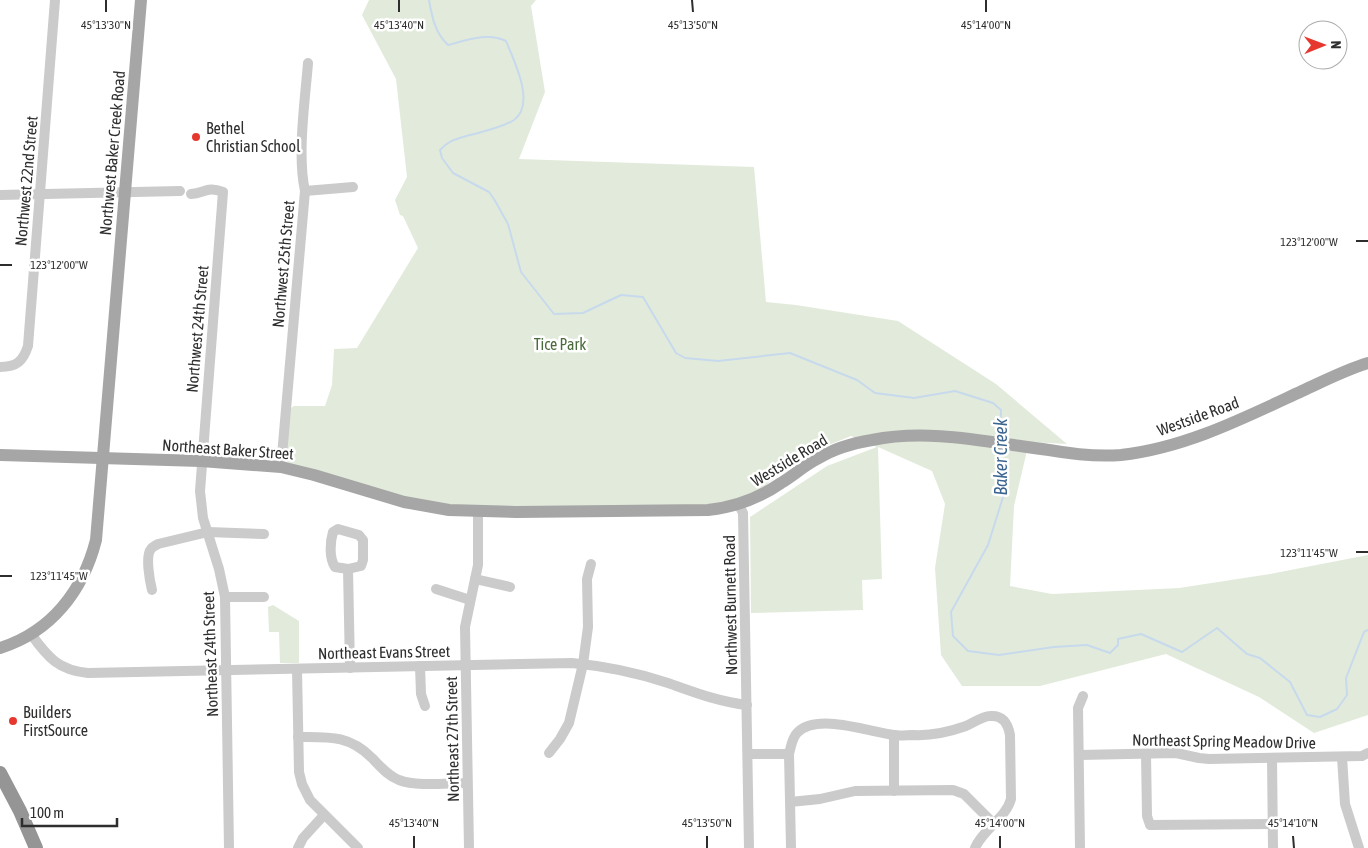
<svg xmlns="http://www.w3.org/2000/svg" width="1368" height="848" font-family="'Asap Condensed',sans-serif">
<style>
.green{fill:#e2ebdb}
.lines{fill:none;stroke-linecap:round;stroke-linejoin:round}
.stream{stroke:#c7d9ec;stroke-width:2}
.minor{stroke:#cbcbcb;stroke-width:10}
.major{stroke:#a6a6a6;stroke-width:12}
.highway{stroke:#959595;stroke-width:14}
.ticks{fill:none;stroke:#2e2e2e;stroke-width:2}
.poi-dot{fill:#e6382f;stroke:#fff;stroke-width:2}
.labels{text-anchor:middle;stroke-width:5;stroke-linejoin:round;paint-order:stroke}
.poi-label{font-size:16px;fill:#2e2e2e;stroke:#fff;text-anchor:start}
.street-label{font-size:16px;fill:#2e2e2e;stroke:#fff}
.park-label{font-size:16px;fill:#4b6a3b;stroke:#fff}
.water-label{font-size:18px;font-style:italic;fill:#3b6590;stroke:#fff}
.ticks-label{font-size:12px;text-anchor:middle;fill:#2e2e2e;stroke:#fff;stroke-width:5;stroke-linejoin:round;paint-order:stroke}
</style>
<rect width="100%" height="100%" fill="#fff"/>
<g class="green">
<path d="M369,0H536L531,6L545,92L519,159L754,167L766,302L796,305L898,321L996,384L1067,444L1029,442L1014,506L1010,586L1052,594L1179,588L1270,574L1368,555V715L1314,733L1259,697L1166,654L1040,686H962L941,655L935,568L945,504L932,471L878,447L882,579L862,580L863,610L751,613L750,517L827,466L877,447L851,436L809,453L739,505L519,512L416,505L281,467L291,408L294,406H325L332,385L334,349L357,348L418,248L403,216L400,215L395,200L407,177L396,79L362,15Z"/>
<path d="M273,605L299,621V663H280L279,632H269L268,607Z"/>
</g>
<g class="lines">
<g class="stream">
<path d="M429,0C432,17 435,33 448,45C467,40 488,32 506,41C514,61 536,104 514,120C501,128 485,131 470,135C457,139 450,139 440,150L442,158L453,173L489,192L494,199L508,224L521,272L554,314L583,313L621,295L643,297L676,353L685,358L718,361L790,353L857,380L875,393L914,398L955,391L993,403L1001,410L1000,437"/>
<path d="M1000,447V462L1004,494L988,545L951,612L953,636L968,651L999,655L1054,647L1087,645L1110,653L1118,645V639L1141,634L1182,652L1217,628L1247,654L1260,658L1290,682L1307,715L1320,717L1337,709L1347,695L1346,678L1364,632L1368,630"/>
</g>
<g class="minor">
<path d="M305,191L353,187"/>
<path d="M191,194C205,193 207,186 223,192L200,491L203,518L219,569L225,597L229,848"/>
<path d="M0,195L180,191"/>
<path d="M0,367C17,367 23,361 28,346L55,0"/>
<path d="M281,467L305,191C297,155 305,101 308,63"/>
<path d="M739,505L743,513L749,848"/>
<path d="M348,569L335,567C329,558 330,542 333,532L338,529L359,535L363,540V560L361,566L348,569L350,668"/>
<path d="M475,579L510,587"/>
<path d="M436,589L470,600"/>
<path d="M152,590C150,582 145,556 151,549C152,547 155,546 158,544L208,532L264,534"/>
<path d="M225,597H264"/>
<path d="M31,634C48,658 59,670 88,673L572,663C604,666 638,673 668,683C694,692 719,702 747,705"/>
<path d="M420,666L421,694L425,706"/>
<path d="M297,669L299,772L302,784L310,800L358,848"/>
<path d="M894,735V791"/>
<path d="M298,737C329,737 349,735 372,758C380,766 388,776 399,780C417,787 447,783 467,783"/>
<path d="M549,753L560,739L569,723L583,664L588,627L587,579L591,564"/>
<path d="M748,754H789"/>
<path d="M1146,754L1147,816L1150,825L1273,824"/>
<path d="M1079,755L1176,753L1199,758L1209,759L1362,756L1368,753"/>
<path d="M1342,757L1345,804L1359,848"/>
<path d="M1272,758L1273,848"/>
<path d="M790,802L820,799L855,791L953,790L964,794L993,823"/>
<path d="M298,848L303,838L324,815"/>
<path d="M469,848L465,627L478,565V511"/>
<path d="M791,848L789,754C791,747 792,738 797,733C816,712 870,732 894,735C900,736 907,735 913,735C931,736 949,732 966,726C973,723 983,716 990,716C1003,715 1008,724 1010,735L1011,799C1006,818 983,829 975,848"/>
<path d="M1080,848L1078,708L1083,696"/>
</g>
<g class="major">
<path d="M0,455L201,461L281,467L314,475L404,502L449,510L516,512L708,510C735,507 758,499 781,483C794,475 805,465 819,458C835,448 854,443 872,440C930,428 991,443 1049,450C1072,454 1097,457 1121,455C1185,448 1244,418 1302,391C1324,381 1345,370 1368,363"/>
<path d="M0,648C51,632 83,591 96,540L141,0"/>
</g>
<path class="highway" d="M0,773L20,811L36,848"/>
</g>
<path class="ticks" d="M106,0V12M399,0V12M692,0L693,12M986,0V12M1356,241H1368M0,265H12M1356,552H1368M0,576H12M414,836V848M707,836V848M1000,836V848M1293,836L1294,848"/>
<g class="poi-dot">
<circle cx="196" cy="137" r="5"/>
<circle cx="13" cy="721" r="5"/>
</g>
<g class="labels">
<g class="poi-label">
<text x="206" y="134">Bethel<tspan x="206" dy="18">Christian School</tspan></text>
<text x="23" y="718">Builders<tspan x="23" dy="18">FirstSource</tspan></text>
</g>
<g class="street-label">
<text transform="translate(112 153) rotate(-85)" y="6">Northwest Baker Creek Road</text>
<text transform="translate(26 181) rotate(-85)" y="6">Northwest 22nd Street</text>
<text transform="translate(283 264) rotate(-85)" y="6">Northwest 25th Street</text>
<text transform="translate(197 329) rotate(-85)" y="6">Northwest 24th Street</text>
<text transform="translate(1198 416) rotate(-20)" y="6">Westside Road</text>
<text transform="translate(228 449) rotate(4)" y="6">Northeast Baker Street</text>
<text transform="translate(789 460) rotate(-31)" y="6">Westside Road</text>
<text transform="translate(730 605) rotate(-91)" y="6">Northwest Burnett Road</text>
<text transform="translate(384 652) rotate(-1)" y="6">Northeast Evans Street</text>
<text transform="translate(210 654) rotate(-92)" y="6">Northeast 24th Street</text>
<text transform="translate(452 739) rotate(-91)" y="6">Northeast 27th Street</text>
<text transform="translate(1224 741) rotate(1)" y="6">Northeast Spring Meadow Drive</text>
</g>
<g class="park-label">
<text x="560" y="350">Tice Park</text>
</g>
<g class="water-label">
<text transform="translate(1001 457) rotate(-90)" y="6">Baker Creek</text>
</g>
</g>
<g class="ticks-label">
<text x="106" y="29">45°13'30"N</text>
<text x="399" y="29">45°13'40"N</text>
<text x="693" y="29">45°13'50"N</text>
<text x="986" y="29">45°14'00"N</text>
<text x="1309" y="246">123°12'00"W</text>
<text x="59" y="269">123°12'00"W</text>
<text x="1309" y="557">123°11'45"W</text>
<text x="59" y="580">123°11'45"W</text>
<text x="414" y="827">45°13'40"N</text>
<text x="707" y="827">45°13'50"N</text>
<text x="1000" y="827">45°14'00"N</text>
<text x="1293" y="827">45°14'10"N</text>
</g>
<g transform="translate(1323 45) rotate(89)"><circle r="24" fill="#ffffff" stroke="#ababab"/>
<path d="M0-4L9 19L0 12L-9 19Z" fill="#e6382f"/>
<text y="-8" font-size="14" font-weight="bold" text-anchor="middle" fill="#2e2e2e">N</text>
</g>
<path d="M22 818v8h95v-8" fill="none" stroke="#2e2e2e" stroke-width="2.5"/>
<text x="30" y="818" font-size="15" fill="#2e2e2e" stroke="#ffffff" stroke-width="4" paint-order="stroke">100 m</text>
</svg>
